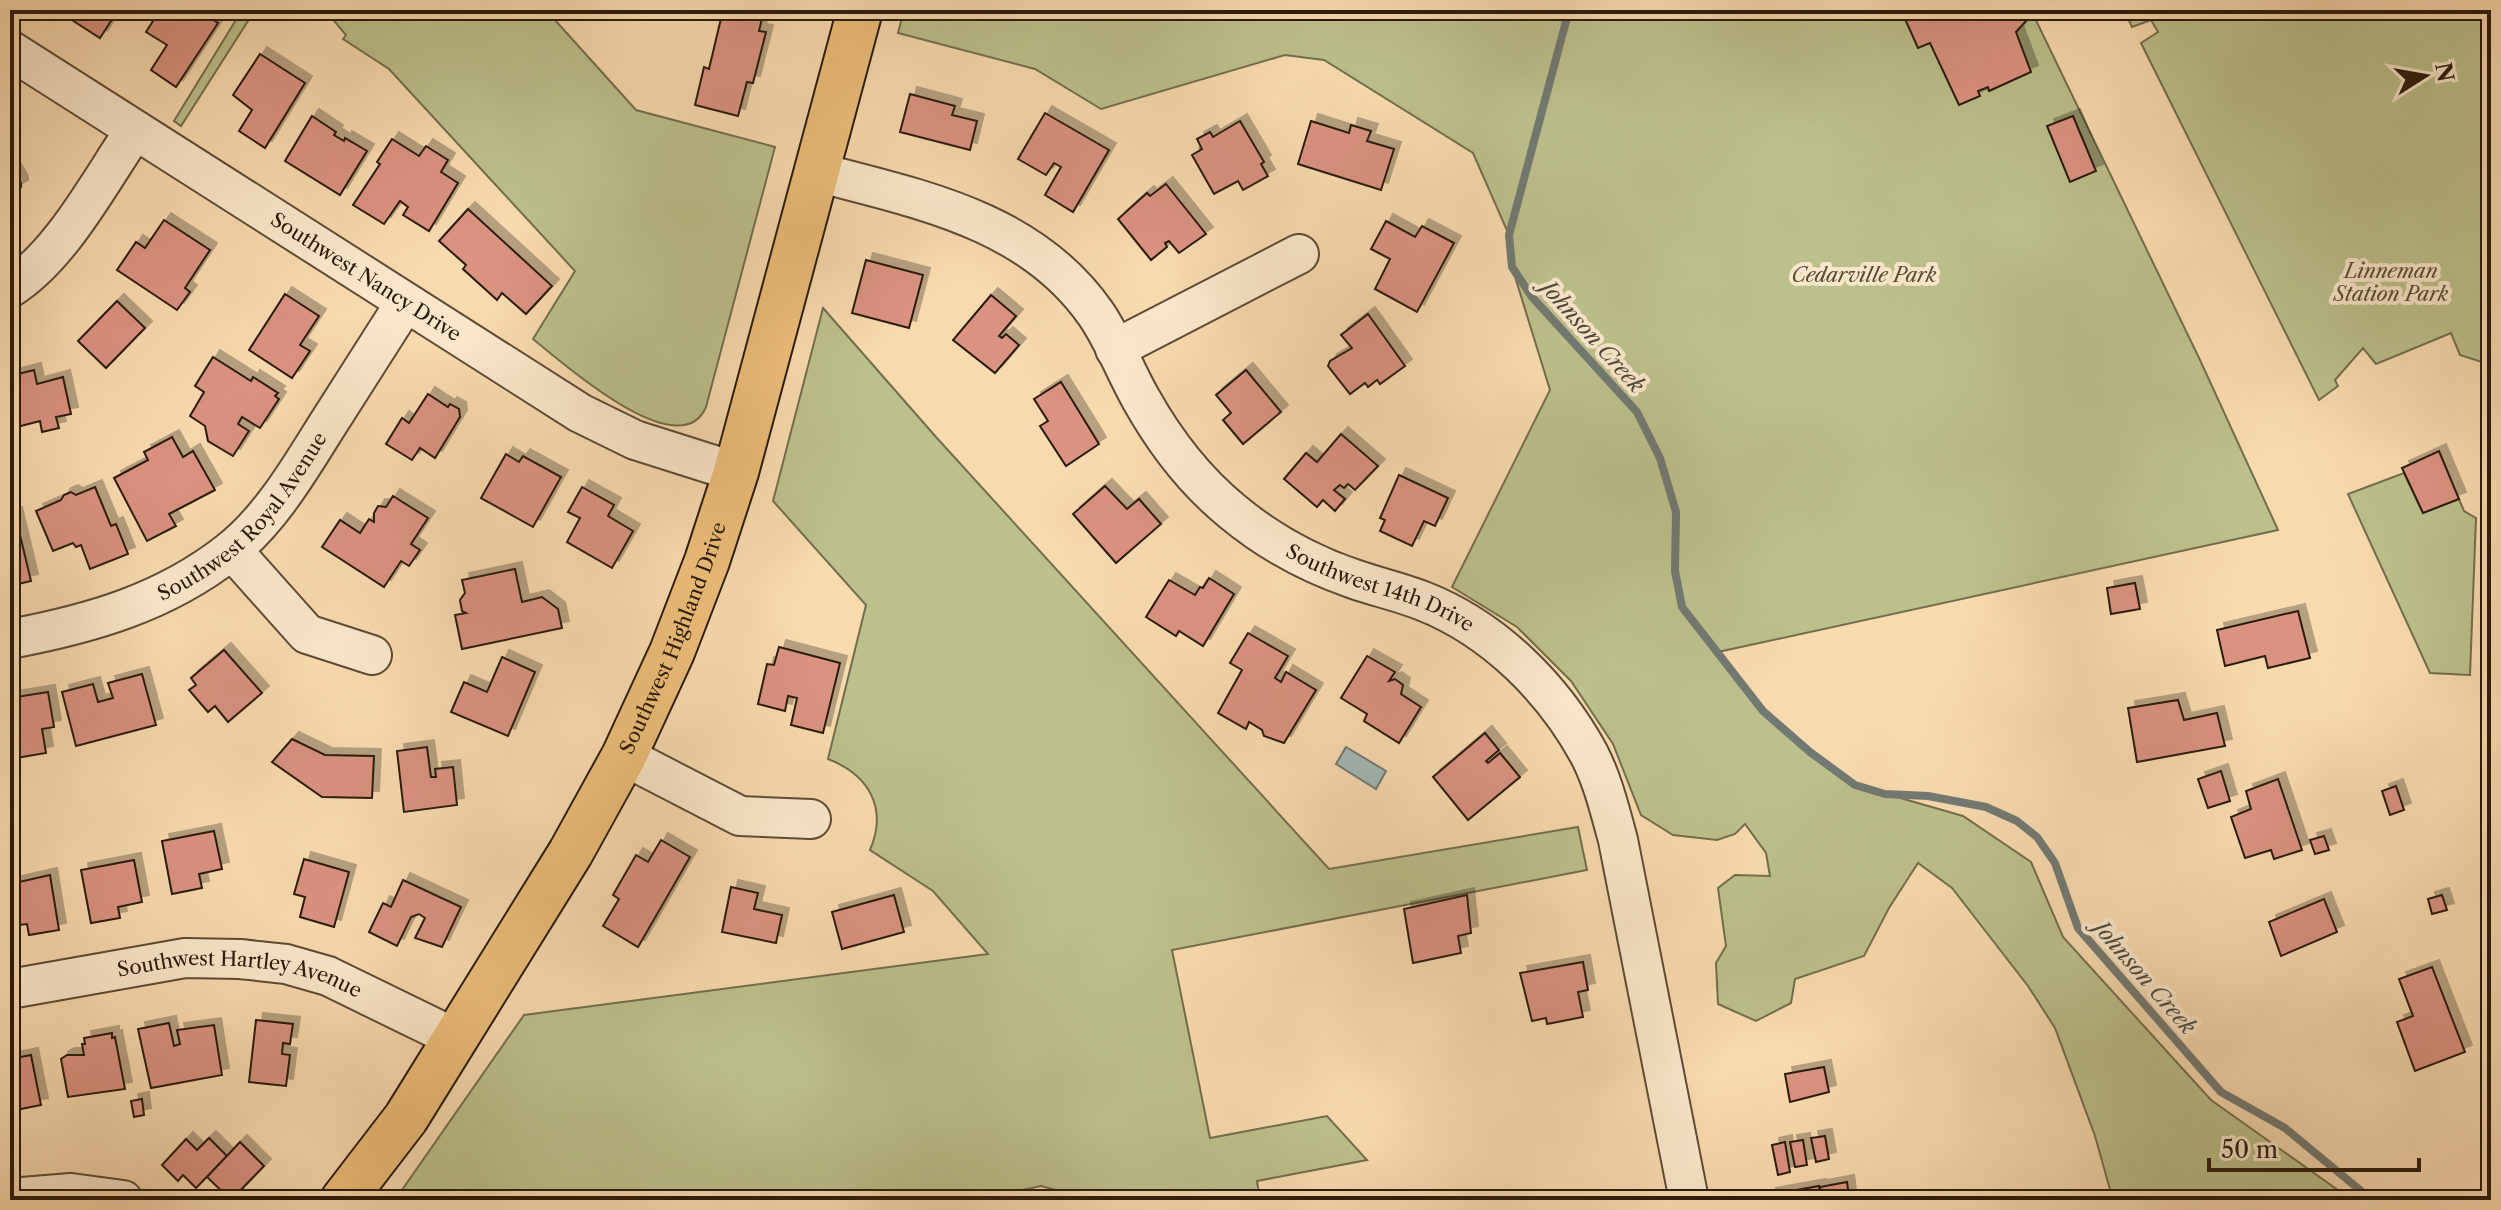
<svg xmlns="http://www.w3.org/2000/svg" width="2501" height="1210" font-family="'Libre Caslon Text',serif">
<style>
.green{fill:#bcc08c;stroke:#736e4c;stroke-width:2}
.water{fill:#a2b8b6;stroke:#727972;stroke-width:2}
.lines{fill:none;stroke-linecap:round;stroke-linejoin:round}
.stream{stroke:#727972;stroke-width:8}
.building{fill:#da9281;stroke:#2a1b0c;stroke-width:2;filter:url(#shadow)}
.minor-casing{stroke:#5e4b35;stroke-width:42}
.major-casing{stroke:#2a1b0c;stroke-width:48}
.minor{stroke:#fae7cb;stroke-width:38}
.major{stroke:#ecbd78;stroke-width:44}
.labels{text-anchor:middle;stroke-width:8;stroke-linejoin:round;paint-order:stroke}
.park-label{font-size:20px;font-style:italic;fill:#564d32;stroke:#fae7cb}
.street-label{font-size:20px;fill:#2a1b0c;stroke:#fae7cb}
.water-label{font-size:22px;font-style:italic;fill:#4e4a3f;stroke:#fae7cb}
</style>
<defs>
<filter id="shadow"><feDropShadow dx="7" dy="-7" stdDeviation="0" flood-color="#0004"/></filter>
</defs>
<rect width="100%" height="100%" fill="#f8daaf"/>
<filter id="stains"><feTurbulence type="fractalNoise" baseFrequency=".0025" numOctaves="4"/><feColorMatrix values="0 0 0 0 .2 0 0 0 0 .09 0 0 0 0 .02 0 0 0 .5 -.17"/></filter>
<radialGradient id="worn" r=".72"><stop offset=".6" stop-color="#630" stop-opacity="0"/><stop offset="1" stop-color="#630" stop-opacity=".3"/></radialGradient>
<g class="green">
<path d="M242,10H255L181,126L174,121Z"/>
<path d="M325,10H546L636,110L775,147L706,407C680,468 560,361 533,339L575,271L389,69L343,39L346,35Z"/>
<path d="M904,10H2031L2200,360L2278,530L1718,652L1763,711L1810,752L1855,785L1963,816L2031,862L2063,937L2211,1100L2352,1200H2113L2095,1136L2055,1028L2028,986L1952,888L1918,863L1889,908L1864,956L1795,979L1791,1003L1756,1021L1718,1004L1716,963L1726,946L1718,888L1735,875L1770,876L1766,853L1745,824L1735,834L1717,840L1673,835L1641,815L1613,744L1571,681L1517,627L1452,587L1550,390L1512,267L1509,235L1473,153L1324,60L1285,55L1101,109L1035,69L898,33Z"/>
<path d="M2124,10H2491V365L2460,355L2451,333L2376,364L2363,348L2335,380L2338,386L2319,400L2141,43L2158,32L2151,20L2132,27Z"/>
<path d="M823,308L936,437L1329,869L1578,827L1587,870L1172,950L1210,1138L1327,1116L1367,1160L1257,1181L1260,1200H1072L1071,1194L1041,1186L973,1200L885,1194L820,1200H395L524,1015L988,954L933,891L870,850C888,808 869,775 828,759L866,605L773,501Z"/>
<path d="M2404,473L2423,513L2459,499L2464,511L2476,518L2470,675L2430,673L2348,494Z"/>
</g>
<path class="water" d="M1346,747L1386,771L1376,789L1336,764Z"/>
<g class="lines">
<path class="stream" d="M1569,10L1509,235L1512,267L1532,297L1637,412L1660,458L1676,512L1675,571L1682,607L1763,711L1810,752L1855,785L1885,794L1928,796L1986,807L2017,821L2037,837L2055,863L2078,928L2221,1092L2285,1128L2372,1200"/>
</g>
<g class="building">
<path d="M50,10H118L100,38L64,15L63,18Z"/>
<path d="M160,10H198L218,23L176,87L151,70L167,45L146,32Z"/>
<path d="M723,10H764L759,31L766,32L753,83L747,82L738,116L695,105L704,67L709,69Z"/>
<path d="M1901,10H2018L2027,20L2016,32L2031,72L1989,91L1988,87L1978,91L1980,96L1959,105L1930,43L1918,48Z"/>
<path d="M260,54L305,83L265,148L239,131L252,110L233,95Z"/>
<path d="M910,94L955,106L952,115L977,121L970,150L900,132Z"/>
<path d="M1045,113L1109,150L1073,212L1045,195L1061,167L1054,163L1046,175L1018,159Z"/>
<path d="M312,116L336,132L334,135L344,141L345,138L367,151L340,195L285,161Z"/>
<path d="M2073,116L2096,171L2070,182L2047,126Z"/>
<path d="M1240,121L1264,162L1261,164L1268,176L1243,190L1238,181L1214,194L1192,155L1202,149L1197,139L1210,132L1213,137Z"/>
<path d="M1311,121L1349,133L1351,125L1371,131L1367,141L1394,149L1381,190L1298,164Z"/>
<path d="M392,139L419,156L426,146L448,160L441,172L458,183L429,231L403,215L408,207L400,201L384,224L353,205L380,164L377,162Z"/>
<path d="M10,164L21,183V187L10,193Z"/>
<path d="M1166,184L1206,234L1179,253L1169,241L1165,243L1167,247L1151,260L1118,219L1147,193L1150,196Z"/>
<path d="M468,209L552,286L526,314L502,293L497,300L463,269L466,265L439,241Z"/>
<path d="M164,220L210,250L185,288L190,292L177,310L117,270L136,242L145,248Z"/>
<path d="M1386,221L1415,237L1422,226L1454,243L1417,312L1375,289L1390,259L1371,249Z"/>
<path d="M866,260L923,275L909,328L852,313Z"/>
<path d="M285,294L319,316L300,345L310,351L292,378L249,350Z"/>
<path d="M991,295L1016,316L999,336L1002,338L1006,334L1019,345L995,373L953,340Z"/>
<path d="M117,301L145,328L106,368L78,341Z"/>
<path d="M1368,314L1405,366L1380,384L1377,380L1368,387L1365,383L1350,394L1328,366L1330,361L1352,348L1341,335Z"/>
<path d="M213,357L251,381L253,377L278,393L275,396L279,399L260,428L242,417L238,424L249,431L233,456L208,441L205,426L190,416L204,392L195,386Z"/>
<path d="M34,370L37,384L63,377L71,414L56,417L59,428L42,432L40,421L17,427L13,408L10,409V376Z"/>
<path d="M1246,370L1281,412L1243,444L1223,420L1231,413L1216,395Z"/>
<path d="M1061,382L1099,444L1066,466L1040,426L1048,421L1034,399Z"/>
<path d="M428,394L448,407L450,404L459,409L460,417L435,458L420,448L412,460L386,444L402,418L409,423Z"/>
<path d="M1341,434L1378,466L1355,490L1348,484L1344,488L1340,485L1334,490L1345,499L1335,511L1323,500L1317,507L1284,479L1306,453L1317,462Z"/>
<path d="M172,437L183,457L193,451L215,490L169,514L176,526L147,541L114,478L148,460L144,452Z"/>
<path d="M2439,451L2459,499L2423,513L2402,468Z"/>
<path d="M506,454L519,462L523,456L561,477L533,527L481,498Z"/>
<path d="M1399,475L1448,498L1435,526L1424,521L1412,546L1380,531L1385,520L1380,518Z"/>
<path d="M1105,486L1127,509L1139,499L1161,524L1116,563L1073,514Z"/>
<path d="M95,487L111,526L116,524L128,554L90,569L81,545L76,547L73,543L53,551L36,511L61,500L64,495L71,492L76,495Z"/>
<path d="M582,487L614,505L608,516L633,531L612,568L567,542L580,518L568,512Z"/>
<path d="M393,496L428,518L411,544L420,550L409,566L401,561L384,587L322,547L340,520L360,533L369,519L374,522V513L378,506L386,507Z"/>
<path d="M15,514L31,581L10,586V515Z"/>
<path d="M515,569L522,602L542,597L558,609L562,628L462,649L455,615L466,613L462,611L460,600L465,593L462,580Z"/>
<path d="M1209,578L1234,594L1203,646L1179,631L1176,636L1146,617L1169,580L1195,595L1200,587L1203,588Z"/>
<path d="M2135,583L2140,609L2111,614L2107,588Z"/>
<path d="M2298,611L2310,658L2268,668L2265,656L2225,666L2217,630Z"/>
<path d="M1248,633L1288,656L1275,678L1281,682L1286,672L1316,690L1284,743L1264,736L1262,730L1249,722L1246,729L1218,713L1242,670L1230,663Z"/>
<path d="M779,647L840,663L823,733L791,725L797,698L788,696L785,711L758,704L767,664L774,665Z"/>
<path d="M224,650L262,693L228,722L215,706L208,712L189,690L196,685L191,678Z"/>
<path d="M1367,656L1395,672L1389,681L1395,679L1403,685L1401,694L1421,707L1399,743L1364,721L1367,714L1341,698Z"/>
<path d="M502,657L535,672L508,736L451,712L464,682L487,692Z"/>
<path d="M142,674L156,725L76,746L62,692L93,684L98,702L113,698L108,683Z"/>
<path d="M48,692L54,727L42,729L46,753L10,759V698Z"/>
<path d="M2178,700L2184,720L2217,713L2225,746L2137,762L2128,708Z"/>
<path d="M1485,733L1499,750L1486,761L1488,763L1500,753L1520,777L1468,820L1433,777Z"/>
<path d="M292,739L325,755L374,756L372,798L322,797L272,762Z"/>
<path d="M427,747L431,777H436L435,769L453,767L457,805L404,812L397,751Z"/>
<path d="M2221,771L2230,801L2208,808L2198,779Z"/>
<path d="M2278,779L2302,850L2274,859L2271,850L2245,858L2231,817L2251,809L2246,791Z"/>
<path d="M2396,786L2404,810L2390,815L2382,791Z"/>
<path d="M214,831L222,869L199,874L202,888L172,894L162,841Z"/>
<path d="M2324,836L2329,850L2315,854L2310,840Z"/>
<path d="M661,840L690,857L638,947L603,926L619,899L613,895L636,855L648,862Z"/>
<path d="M304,859L349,872L334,927L300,917L305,897L294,894Z"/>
<path d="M134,860L142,902L118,907L120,918L91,923L81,870Z"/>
<path d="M50,875L59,930L29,935L27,924L10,926V884Z"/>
<path d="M403,880L461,907L442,947L415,938L425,918L419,914L411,917L397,946L369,932L383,903L391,907Z"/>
<path d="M731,887L758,893L754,909L782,915L776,943L722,932Z"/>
<path d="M894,895L904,932L842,949L832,912Z"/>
<path d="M1467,895L1471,933L1458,936L1461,953L1413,963L1404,909Z"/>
<path d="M2442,895L2447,910L2432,914L2428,899Z"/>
<path d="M2324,899L2337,932L2281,956L2269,922Z"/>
<path d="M1583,962L1588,990L1578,992L1583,1017L1547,1024L1546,1018L1532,1021L1520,973Z"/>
<path d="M2432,967L2465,1052L2415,1071L2397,1022L2413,1016L2399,979Z"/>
<path d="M256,1020L293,1024L290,1044L283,1043L282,1054L290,1055L286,1086L249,1082Z"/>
<path d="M169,1023L174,1046L180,1044L177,1030L214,1025L222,1075L151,1088L138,1029Z"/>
<path d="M112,1033V1038L115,1037L125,1089L68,1097L61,1059L67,1055H84L82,1044H85L84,1038Z"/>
<path d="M31,1055L41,1105L16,1110L10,1117V1059Z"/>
<path d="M1824,1067L1829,1092L1790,1102L1785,1074Z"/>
<path d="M142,1099L144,1115L134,1117L131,1101Z"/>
<path d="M1825,1136L1829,1159L1816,1162L1811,1138Z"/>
<path d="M209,1138L227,1156L196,1188L183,1175L178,1181L162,1165L186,1139L197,1150Z"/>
<path d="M1803,1140L1807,1165L1795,1167L1790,1142Z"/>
<path d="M240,1142L264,1166L231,1200L207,1177Z"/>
<path d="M1785,1142L1790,1172L1778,1175L1772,1145Z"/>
<path d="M1847,1182L1849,1197L1823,1200L1820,1187Z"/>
<path d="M1819,1186L1821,1200H1770L1769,1195Z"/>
</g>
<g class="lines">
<g class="minor-casing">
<g id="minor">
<path id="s1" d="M10,50L580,413L635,440L736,472"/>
<path id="s2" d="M817,172C919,199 1031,220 1096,314C1114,340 1125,371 1141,399C1165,442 1195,481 1233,512C1268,541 1310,564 1354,579C1377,587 1400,592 1423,601C1494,629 1553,688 1589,754C1603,781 1610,811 1618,840L1689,1200"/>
<path d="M10,288C62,255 100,181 135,130"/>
<path d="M1115,349L1299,254"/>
<path d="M232,550L307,634L372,655"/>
<path id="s3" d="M10,639C90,624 164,603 229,552C270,520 299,470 326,427C352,386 379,344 405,303"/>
<path d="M624,756L740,816L811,819"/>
<path id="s4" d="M10,989L185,958L240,959L286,964L328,976L457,1039"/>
<path d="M10,1198L71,1193L123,1200"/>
</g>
</g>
<g class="major-casing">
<g id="major">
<path id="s5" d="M343,1200L406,1118L571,852L624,756L672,652L707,561L736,472L860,10"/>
</g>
</g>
<use href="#minor" class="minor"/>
<use href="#major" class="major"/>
</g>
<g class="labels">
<g class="park-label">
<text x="2391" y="278">Linneman<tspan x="2391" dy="23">Station Park</tspan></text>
<text x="1864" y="282">Cedarville Park</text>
</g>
<g class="street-label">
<text dy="7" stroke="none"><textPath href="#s1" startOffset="422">Southwest Nancy Drive</textPath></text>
<text dy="7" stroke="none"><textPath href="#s3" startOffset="272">Southwest Royal Avenue</textPath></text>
<text dy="7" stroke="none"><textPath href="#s2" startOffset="730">Southwest 14th Drive</textPath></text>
<text dy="7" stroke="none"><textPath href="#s5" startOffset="654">Southwest Highland Drive</textPath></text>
<text dy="7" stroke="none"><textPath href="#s4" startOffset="234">Southwest Hartley Avenue</textPath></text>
</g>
<g class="water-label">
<text transform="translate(1593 336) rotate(48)" y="8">Johnson Creek</text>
<text transform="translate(2145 977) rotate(49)" y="8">Johnson Creek</text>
</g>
</g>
<rect width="2501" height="1210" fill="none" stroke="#f8daaf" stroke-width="40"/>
<rect x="12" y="12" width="2477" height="1186" fill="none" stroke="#2a1b0c" stroke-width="4"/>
<rect x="20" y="20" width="2461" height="1170" fill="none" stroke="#2a1b0c" stroke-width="2"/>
<g transform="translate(2425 76) rotate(79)" stroke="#fae7cb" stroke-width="6" paint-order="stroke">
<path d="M0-6L14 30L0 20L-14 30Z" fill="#2a1b0c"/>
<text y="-12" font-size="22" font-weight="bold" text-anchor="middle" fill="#2a1b0c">N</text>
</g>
<path d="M2209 1158v12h210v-12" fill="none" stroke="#2a1b0c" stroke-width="4"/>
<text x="2221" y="1158" font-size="24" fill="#2a1b0c" stroke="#fae7cb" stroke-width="6" paint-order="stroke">50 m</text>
<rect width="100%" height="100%" filter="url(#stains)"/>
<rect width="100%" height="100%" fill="url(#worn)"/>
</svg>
